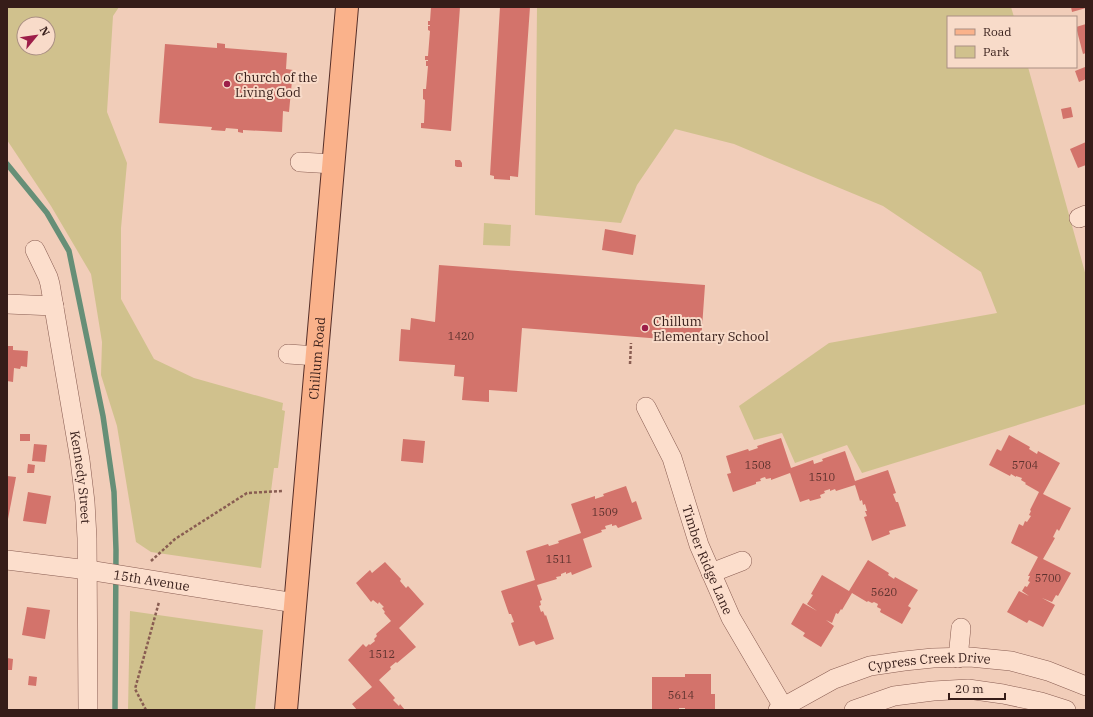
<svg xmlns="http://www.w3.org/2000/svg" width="1093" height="717" font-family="'IBM Plex Serif',serif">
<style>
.green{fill:#d0c18d;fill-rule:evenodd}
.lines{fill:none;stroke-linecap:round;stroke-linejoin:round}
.stream{stroke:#668f77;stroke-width:5.5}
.building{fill:#d3736b}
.minor-casing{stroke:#895d52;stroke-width:20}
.major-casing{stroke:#552e28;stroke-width:24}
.path{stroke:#895d52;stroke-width:2.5;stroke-dasharray:3 2;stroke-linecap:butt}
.minor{stroke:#fcdecc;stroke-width:19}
.major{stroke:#fab28b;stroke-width:22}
.poi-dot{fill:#9d1e49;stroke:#f8dbc9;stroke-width:1.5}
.labels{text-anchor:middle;stroke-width:4;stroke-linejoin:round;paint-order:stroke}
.number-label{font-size:11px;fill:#5d322e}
.poi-label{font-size:13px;fill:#361d19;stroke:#f8dbc9;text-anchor:start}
.street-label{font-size:13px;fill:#361d19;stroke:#f8dbc9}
</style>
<rect width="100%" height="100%" fill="#f1cdb9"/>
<g class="green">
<path d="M7,7H119L113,16L107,112L127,163L121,228V299L154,359L194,378L283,403L282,410L285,411L278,468H274L261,568L151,552L136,542L117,426L101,375L102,342L91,274L51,206L7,140ZM24,24H48V48H24Z"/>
<path d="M537,7H1011L1014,17H948V67H1028L1086,276V404L862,473L847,445L795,463L782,433L754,440L739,406L829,343L997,313L981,272L883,206L734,144L675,129L637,185L621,223L535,215Z"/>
<path d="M484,223L511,225L510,246L483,245Z"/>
<path d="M130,611L263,630L255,710H128Z"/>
</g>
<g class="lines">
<path class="stream" d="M7,164L47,213L69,251L103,416L114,492L116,550L115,710"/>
</g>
<g class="building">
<path d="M431,7H460L451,131L421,128V123H424L425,100L423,99V89H426L428,66H426V61H428V60H425V56H428L430,31L428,30V26H430V25H428V21H430Z"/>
<path d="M500,7H530L518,177L510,176V180L494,179V176L490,175Z"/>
<path d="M1071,7H1086V8L1072,12Z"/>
<path d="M1086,24V53L1083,54L1076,27Z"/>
<path d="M217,43L225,44V48L287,53L286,69L293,70L289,112L283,111L282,132L243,130V133L238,132V129L226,128L225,131L211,130L212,127L159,123L165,44L217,48Z"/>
<path d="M1085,67L1086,79L1079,82L1075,71Z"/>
<path d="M1071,107L1073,117L1063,119L1061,109Z"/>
<path d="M1086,142V165L1078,168L1070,149Z"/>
<path d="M455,160H460L462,163V167H457L455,166Z"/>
<path d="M605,229L636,235L633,255L602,250Z"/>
<path d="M439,265L705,285L701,342L522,328L517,392L489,390V402L462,400L464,377L454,376L455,365L399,361L401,329L410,330L411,318L435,322Z"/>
<path d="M7,346H13V350L28,351L27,367L21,366L20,369L14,368L13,382L7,381Z"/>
<rect x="20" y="434" width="10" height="7"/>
<path d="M1009,435L1030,447L1029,449L1037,454L1038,451L1060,463L1043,494L1071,508L1059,531L1057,529L1053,537L1055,538L1043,559L1071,573L1058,596L1056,595L1052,602L1042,598L1055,605L1043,627L1029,620L1027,623L1007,612L1019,591L1029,596L1022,591L1025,586L1027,587L1030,582L1028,581L1030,576H1028L1038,557L1011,543L1019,524L1023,526L1025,521L1027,522L1031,516L1029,515L1031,511L1030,510L1039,492L1025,484L1026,483L1021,480L1022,478L1016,476V477L1011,474L1010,476L989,465L997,449L1001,451Z"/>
<path d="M781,438L791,468L813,460L814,464L823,461L822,459L845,451L855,481L888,470L896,493L893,494L896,502H898L906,526L889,531L890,534L872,541L864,517L867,516L865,511H867L865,504L863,505L862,500L860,501L855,485L836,491L835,489L830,491V489L824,491L825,493L820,495L821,498L810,501L809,499L800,502L790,473L771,480V478L766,479L765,477L762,478L760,479L761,481L756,482V484L733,492L727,474L731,473L726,456L748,449L749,451L758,448L757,446Z"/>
<path d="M403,439L425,441L423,463L401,461Z"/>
<path d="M34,444L47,445L45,462L32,461Z"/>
<path d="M28,464L35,465L34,473H27Z"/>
<path d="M7,476L16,477L8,519L7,518Z"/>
<path d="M626,486L632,503L636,501L642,519L618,528L616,525L612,526V524L605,526L606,529L601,530L602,532L583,539L592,567L572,575L571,572L566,574V572L561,574V576L556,577L557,579L537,585L542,600L540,601L541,605L539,606L541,612L543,611L545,616L546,615L554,639L536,645L534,641L519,646L511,623L514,622L511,614H509L501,591L535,580L526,551L548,544L549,546L559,543L558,541L581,533L571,504L595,496V499L604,496L603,494Z"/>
<path d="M28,492L51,496L46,524L23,521Z"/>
<path d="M868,560L889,573L888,575L894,579L895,577L918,590L908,606L911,608L902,624L880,612L881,609L877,607L878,604L874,602L872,603L868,601L867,602L852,593L842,610L841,609L838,614L836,613L832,623L826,620L834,626L821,647L803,636L805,633L791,624L803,603L817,611L807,604L813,595L811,594L822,575L849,591Z"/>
<path d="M385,562L401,579L400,581L406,588L408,586L424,604L399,628L416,647L397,663L396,662L390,667L391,669L379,680L395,698L393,700L399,706L400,704L405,710H357L352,704L372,687L348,660L363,644L366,647L369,644L370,645L375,641L374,639L377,636L376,634L391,621L384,613L385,612L382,608L384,607L379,602L378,604L373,600L371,602L356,583L370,570L372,573Z"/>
<path d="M27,607L50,610L45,639L22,635Z"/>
<path d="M7,658L13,659L12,670H7Z"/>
<path d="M685,674H711V694H715V710H690L685,709V708H679V710H652V677H685Z"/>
<path d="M29,676L37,677L36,686L28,685Z"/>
</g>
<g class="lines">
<g class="minor-casing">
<g id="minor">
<path d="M300,162L334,164"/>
<path d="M1079,218L1086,215"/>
<path id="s1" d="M35,250L48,277L50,284L80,460L85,502L87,538L88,710"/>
<path d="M7,304L54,306"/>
<path d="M288,354L317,356"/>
<path id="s2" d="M646,407L672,458L699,545L731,618L785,710"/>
<path id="s3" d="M7,560L88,570L295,603"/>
<path d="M711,573L742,561"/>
<path d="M958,658L961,628"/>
<path id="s4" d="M778,710L834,679L870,666L904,661L933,658L970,657L1011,661L1048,671L1086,686"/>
<path d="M854,710L894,696L933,691L968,689L1003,694L1041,702L1066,710"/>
</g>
</g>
<g class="major-casing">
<g id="major">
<path id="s5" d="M286,710L347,7"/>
</g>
</g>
<g class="path">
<path d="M630,364L631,343"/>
<path d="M151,561L175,539L247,493L282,491"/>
<path d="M146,710L135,689L159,602"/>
</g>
<use href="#minor" class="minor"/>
<use href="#major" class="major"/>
</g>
<g class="poi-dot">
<circle cx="227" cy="84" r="4"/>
<circle cx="645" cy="328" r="4"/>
</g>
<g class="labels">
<g class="number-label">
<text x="461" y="340">1420</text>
<text x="758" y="469">1508</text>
<text x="1025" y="469">5704</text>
<text x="822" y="481">1510</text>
<text x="605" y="516">1509</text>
<text x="559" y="563">1511</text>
<text x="1048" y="582">5700</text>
<text x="884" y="596">5620</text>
<text x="382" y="658">1512</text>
<text x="681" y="699">5614</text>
</g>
<g class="poi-label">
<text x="235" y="82">Church of the<tspan x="235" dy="15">Living God</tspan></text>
<text x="653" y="326">Chillum<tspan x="653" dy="15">Elementary School</tspan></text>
</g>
<g class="street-label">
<text dy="5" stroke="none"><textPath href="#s5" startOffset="353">Chillum Road</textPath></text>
<text dy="5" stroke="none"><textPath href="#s1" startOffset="233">Kennedy Street</textPath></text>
<text dy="5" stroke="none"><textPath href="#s2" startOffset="165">Timber Ridge Lane</textPath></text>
<text dy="5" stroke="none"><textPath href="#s3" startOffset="146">15th Avenue</textPath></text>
<text dy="5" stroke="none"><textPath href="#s4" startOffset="162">Cypress Creek Drive</textPath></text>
</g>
</g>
<rect width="1093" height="717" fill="none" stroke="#361d19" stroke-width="16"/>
<rect x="947" y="16" width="130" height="52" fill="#f8dbc9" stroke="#aa8f83"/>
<rect x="955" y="29" width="20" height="6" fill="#fab28b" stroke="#aa8f83"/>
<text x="983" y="36" font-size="12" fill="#361d19">Road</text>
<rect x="955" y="46" width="20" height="12" fill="#d0c18d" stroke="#aa8f83"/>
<text x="983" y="56" font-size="12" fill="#361d19">Park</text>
<g transform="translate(36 36) rotate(61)"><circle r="19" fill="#f8dbc9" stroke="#aa8f83"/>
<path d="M0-3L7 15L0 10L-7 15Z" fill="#9d1e49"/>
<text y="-6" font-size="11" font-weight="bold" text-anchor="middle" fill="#361d19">N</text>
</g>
<path d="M949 693v6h56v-6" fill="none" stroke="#361d19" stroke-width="2"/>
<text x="955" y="693" font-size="12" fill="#361d19" stroke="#f8dbc9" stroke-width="3" paint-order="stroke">20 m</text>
</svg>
